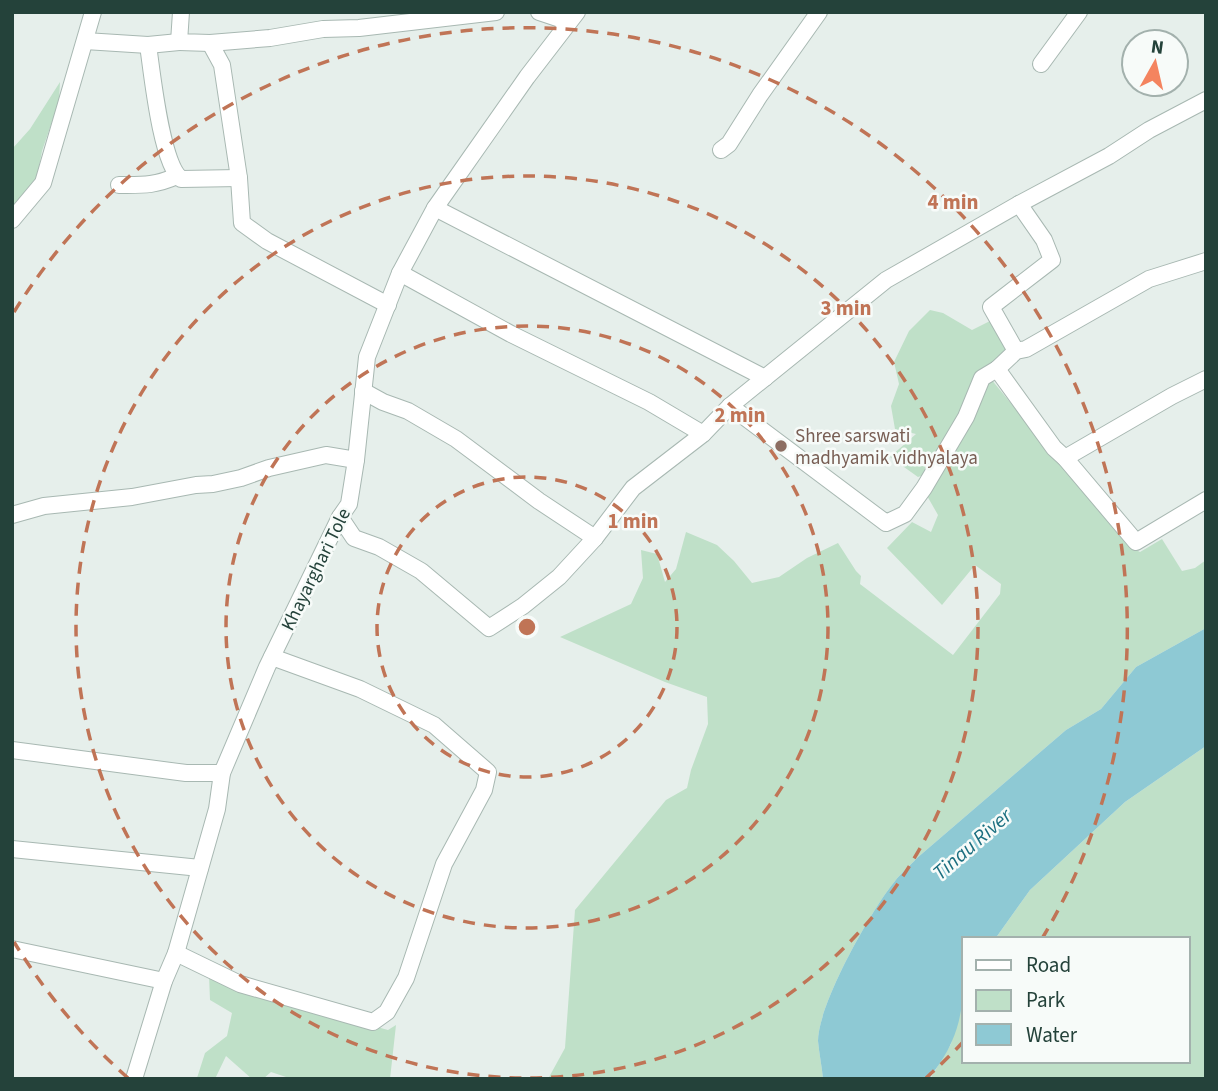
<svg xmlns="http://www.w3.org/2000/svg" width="1218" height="1091" font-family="'Source Sans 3',sans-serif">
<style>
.green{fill:#bfe0c8}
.water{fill:#8ec9d4}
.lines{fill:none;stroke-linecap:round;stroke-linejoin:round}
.minor-casing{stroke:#a8b8b2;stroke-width:18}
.minor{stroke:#fff;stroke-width:16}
.ring{fill:none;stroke:#c07456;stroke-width:3.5;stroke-dasharray:12 9}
.education-dot{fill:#8d6e63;stroke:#f7fbf9;stroke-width:2.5}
.labels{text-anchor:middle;stroke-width:5;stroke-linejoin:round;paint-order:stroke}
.education-label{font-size:19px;fill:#785e54;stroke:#f7fbf9;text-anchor:start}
.street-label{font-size:19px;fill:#24423a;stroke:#f7fbf9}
.water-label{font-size:21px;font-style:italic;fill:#1c6f80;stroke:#f7fbf9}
.centre{fill:#c07456;stroke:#f7fbf9;stroke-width:3.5}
.ring-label{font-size:21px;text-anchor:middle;font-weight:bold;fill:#c07456;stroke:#f7fbf9;stroke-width:5;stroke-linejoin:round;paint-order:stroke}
</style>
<rect width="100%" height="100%" fill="#e6efeb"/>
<g class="green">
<path d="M60,82L59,101L42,151L37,178L32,190L12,214L13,148L30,129Z"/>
<path d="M930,310L943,313L972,330L992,320L1012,350L999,362L929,473L918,477L890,457L916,434L895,429L891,406L899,384L894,362L909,331Z"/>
<path d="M991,379L1128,546L1140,552L1162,539L1182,571L1195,568L1206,560V628L1136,667L1101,709L1066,730L917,858C910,866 901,873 895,881C871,910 818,1005 818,1041C819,1053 822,1067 823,1079H548L565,1048L575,910L666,800L687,788L691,770L708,724L707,697L665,682L560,637L631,604L643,578L641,550L657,554L665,582L676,569L686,532L717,545L734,561L752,583L779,577L807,558L838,543L856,571L861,576L860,584L953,655L1000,594L1001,584L975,565L942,605L887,548L912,522L931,532L938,515L926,494Z"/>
<path d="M1206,746V1079H930L951,1044L964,978V1061H1188V939H995L1030,890L1125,802Z"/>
<path d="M209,975L243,990L388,1030L396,1025L390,1079H286V1077L271,1072L263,1079H252L226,1056L215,1079L197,1078L205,1053L227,1036L232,1013L210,1000Z"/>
</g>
<path class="water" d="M1206,628V746L1125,802L1030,890L995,939H964C964,973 966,1010 952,1041C947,1054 937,1067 929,1079H823C822,1067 819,1053 818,1041C818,1005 871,910 895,881C901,873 910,866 917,858L1066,730L1101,709L1136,667Z"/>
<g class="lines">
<g class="minor-casing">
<g id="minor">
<path d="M181,12L179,42L210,43L270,38L323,29L359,28L496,12"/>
<path d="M539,12L569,22"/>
<path d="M85,41L148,45L179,42"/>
<path d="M210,43L222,65L239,178L242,223L267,241L388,305"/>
<path d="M148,45C152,72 161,163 181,179L239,178"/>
<path d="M1041,64L1079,12"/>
<path d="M721,150L729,144L760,95L819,12"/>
<path d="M119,185C143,185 154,186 177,176"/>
<path d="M435,208L765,378"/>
<path d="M12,220L43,183L93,12"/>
<path d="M400,273L511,334L649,402L703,434"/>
<path d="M1016,351L991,307L1052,260L1044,240L1019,204"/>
<path d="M997,369L1054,448L1065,458L1136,542L1206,500"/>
<path d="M363,391L383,402L408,411L456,439L539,501L595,538"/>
<path d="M730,406L886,523L905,514L924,488L966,417L982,378L997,369L1016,351L1026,349L1149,279L1206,261"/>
<path d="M1065,458L1172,396L1206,379"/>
<path d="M12,515L44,506L132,497L196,485L213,484L241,478L269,468L326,455L356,460"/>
<path d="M340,517L354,538L379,547L421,571L489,628L523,606L559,577L595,538L633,488L703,434L730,406L886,280L1019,204L1109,156L1149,130L1206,100"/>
<path d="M12,750L186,773H222"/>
<path d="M12,849L200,868"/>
<path d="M12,949L164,981"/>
<path d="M176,953L240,984L373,1022L387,1012L406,978L444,864L484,790L488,772L434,725L360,689L272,657"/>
<path d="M134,1079L164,981L176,953L217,809L222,773L267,667L340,517L349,504L356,460L367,357L400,273L435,208L527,77L577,12"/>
</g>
</g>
<use href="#minor" class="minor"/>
</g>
<g class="ring">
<circle cx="527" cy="627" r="150"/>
<circle cx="527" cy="627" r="301"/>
<circle cx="527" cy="627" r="451"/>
<path d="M964 1041A602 602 0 0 1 926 1078M128 1078A602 602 0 0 1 14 942M14 312A602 602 0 0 1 1043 937"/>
</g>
<circle class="education-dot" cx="781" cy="446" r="7"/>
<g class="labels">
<g class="education-label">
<text x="795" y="442">Shree sarswati<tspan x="795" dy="22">madhyamik vidhyalaya</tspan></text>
</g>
<g class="street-label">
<text transform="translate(315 569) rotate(-64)" y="7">Khayarghari Tole</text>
</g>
<g class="water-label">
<text transform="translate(972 844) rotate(-41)" y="7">Tinau River</text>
</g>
</g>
<circle cx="527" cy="627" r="10" class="centre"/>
<g class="ring-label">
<text x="953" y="209">4 min</text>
<text x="846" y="315">3 min</text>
<text x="740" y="422">2 min</text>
<text x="633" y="528">1 min</text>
</g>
<rect width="1218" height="1091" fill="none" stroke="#24423a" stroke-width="28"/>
<rect x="962" y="937" width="228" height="126" fill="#f7fbf9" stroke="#a3b1ad" stroke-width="2"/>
<rect x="976" y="960" width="35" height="10" fill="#ffffff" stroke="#a3b1ad" stroke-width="2"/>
<text x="1026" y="972" font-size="21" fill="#24423a">Road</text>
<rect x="976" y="990" width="35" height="21" fill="#bfe0c8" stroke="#a3b1ad" stroke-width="2"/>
<text x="1026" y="1007" font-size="21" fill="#24423a">Park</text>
<rect x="976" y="1024" width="35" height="21" fill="#8ec9d4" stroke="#a3b1ad" stroke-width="2"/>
<text x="1026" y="1042" font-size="21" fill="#24423a">Water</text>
<g transform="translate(1155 63) rotate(8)"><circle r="33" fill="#f7fbf9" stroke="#a3b1ad" stroke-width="2"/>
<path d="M0-5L12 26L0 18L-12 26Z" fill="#f4845f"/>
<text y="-10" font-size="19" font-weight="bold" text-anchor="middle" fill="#24423a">N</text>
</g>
</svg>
